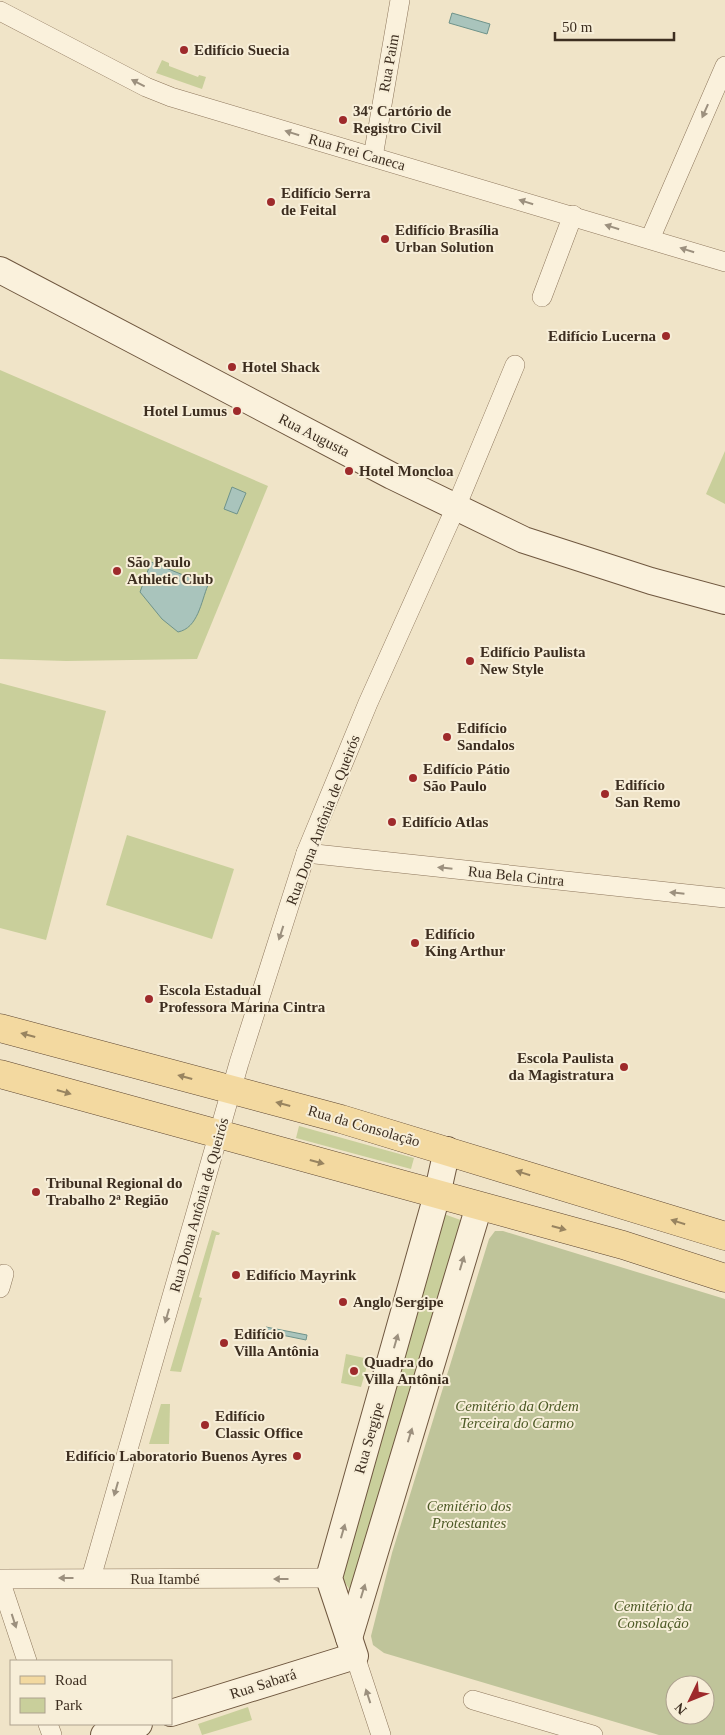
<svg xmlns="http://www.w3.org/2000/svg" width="725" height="1735" font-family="'Times New Roman',serif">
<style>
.green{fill:#c9cf9b}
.cemetery{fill:#bfc49a;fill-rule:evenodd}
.water{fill:#a9c4bc;stroke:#6f938a}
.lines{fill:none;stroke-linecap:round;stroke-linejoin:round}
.street-casing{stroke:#8d765c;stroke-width:20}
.secondary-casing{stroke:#6f573f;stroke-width:28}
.primary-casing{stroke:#5b4430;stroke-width:29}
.street{stroke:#faf1dc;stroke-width:19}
.secondary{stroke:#faf1dc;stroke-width:26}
.primary{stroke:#f3d9a0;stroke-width:28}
.oneway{fill:#9c907e}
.oneway2{fill:#988460}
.poi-dot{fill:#9e2a2b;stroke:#f7eed8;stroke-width:2}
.labels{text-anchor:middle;stroke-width:4;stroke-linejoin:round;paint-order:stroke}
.poi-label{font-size:15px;font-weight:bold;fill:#3d2e20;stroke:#f7eed8;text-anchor:start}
.street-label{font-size:15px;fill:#3d2e20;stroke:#f7eed8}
.park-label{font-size:15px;font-style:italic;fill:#4d5a26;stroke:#f7eed8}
</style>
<rect width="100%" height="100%" fill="#f0e4c8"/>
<g class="green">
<path d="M162,60L169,63V66L198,77L199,75L206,77L202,89L156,73Z"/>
<path d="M0,370L268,486L197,659L66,661L0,659Z"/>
<path d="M725,451V504L706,494Z"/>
<path d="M0,683L106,711L46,940L0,928Z"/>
<path d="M127,835L234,869L212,939L106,905Z"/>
<path d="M299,1126L414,1158L411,1169L296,1138Z"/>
<path d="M441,1213L469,1223L447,1294L413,1306Z"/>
<path d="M212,1230L220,1233L219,1235H216L199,1297L202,1298L181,1372L170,1371Z"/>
<path d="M446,1302L355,1598L337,1570L412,1313Z"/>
<path d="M346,1354L369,1359L361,1387L341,1383Z"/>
<path d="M161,1404H170L169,1444H149Z"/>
<path d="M248,1707L252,1720L202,1735L198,1724Z"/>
</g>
<path class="cemetery" d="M495,1231H503L725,1299V1735H659L384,1653L373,1645L371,1636L392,1553L489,1239ZM675,1685H705V1715H675Z"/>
<g class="water">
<path d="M452,13L490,24L487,34L449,23Z"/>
<path d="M232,487L246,493L237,514L224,509Z"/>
<path d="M151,562L208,585C201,602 198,628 178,632L162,619L140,592Z"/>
<path d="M266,1327L307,1335L306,1340L267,1332Z"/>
</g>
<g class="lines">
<g class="street-casing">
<g id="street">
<path d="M0,11L146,87L171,97L725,262"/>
<path d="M373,157L400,0"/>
<path d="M650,239L725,66"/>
<path d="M542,297L573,215"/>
<path d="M306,853L725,898"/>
<path d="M0,1288L4,1274"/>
<path d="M91,1578L239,1063L306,853L368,703L456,507L515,365"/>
<path d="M0,1579L329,1578"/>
<path d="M0,1580L27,1661"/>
<path d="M355,1656L381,1735"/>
<path d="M473,1700L593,1735"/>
<path d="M48,1724L52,1735"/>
</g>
</g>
<g class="secondary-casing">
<g id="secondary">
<path d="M0,270L392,476L524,540L651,581L725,601"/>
<path d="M349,1638L479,1206"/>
<path d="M171,1713L355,1656L329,1578L437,1195L447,1150"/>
<path d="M104,1735L139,1724"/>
</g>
</g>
<g class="primary-casing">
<g id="primary">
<path d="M0,1028L341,1119L725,1236"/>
<path d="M0,1074L623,1245L725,1278"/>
</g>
</g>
<use href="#street" class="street"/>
<use href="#secondary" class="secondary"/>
<use href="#primary" class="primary"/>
</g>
<defs><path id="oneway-solid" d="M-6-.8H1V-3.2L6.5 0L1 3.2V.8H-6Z" transform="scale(1.25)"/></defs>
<g class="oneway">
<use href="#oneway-solid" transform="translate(138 83) rotate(-153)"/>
<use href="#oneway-solid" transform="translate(705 111) rotate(114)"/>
<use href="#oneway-solid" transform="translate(292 133) rotate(-163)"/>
<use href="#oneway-solid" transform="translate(526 202) rotate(-163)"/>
<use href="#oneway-solid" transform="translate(612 227) rotate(-163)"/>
<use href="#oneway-solid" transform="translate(687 250) rotate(-162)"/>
<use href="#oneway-solid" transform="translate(445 868) rotate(-174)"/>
<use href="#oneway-solid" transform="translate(677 893) rotate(-174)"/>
<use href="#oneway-solid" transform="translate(281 933) rotate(108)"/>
<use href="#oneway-solid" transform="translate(462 1263) rotate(-73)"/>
<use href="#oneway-solid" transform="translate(167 1316) rotate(106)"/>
<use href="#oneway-solid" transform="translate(396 1341) rotate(-74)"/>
<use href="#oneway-solid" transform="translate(410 1435) rotate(-73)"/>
<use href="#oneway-solid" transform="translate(116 1489) rotate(106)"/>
<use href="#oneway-solid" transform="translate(343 1531) rotate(-74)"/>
<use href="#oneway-solid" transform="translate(66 1578) rotate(180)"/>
<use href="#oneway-solid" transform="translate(281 1579) rotate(-180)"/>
<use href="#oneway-solid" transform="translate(363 1591) rotate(-73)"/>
<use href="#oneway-solid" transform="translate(14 1621) rotate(72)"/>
<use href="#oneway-solid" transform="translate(368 1696) rotate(-108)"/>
</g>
<g class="oneway2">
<use href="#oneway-solid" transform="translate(28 1035) rotate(-165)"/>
<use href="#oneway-solid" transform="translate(185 1077) rotate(-165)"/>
<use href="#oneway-solid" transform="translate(64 1092) rotate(16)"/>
<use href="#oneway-solid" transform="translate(283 1104) rotate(-165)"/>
<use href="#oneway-solid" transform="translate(317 1162) rotate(15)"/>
<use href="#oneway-solid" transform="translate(523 1173) rotate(-163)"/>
<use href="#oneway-solid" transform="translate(678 1222) rotate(-163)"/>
<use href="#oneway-solid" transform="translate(559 1228) rotate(15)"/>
</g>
<g class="poi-dot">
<circle cx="184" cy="50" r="5"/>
<circle cx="343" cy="120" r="5"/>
<circle cx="271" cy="202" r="5"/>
<circle cx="385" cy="239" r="5"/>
<circle cx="666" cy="336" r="5"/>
<circle cx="232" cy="367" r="5"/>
<circle cx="237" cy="411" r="5"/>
<circle cx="349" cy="471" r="5"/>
<circle cx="117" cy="571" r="5"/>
<circle cx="470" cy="661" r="5"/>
<circle cx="447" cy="737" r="5"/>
<circle cx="413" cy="778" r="5"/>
<circle cx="605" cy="794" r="5"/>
<circle cx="392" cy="822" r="5"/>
<circle cx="415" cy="943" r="5"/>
<circle cx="149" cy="999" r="5"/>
<circle cx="624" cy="1067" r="5"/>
<circle cx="36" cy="1192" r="5"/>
<circle cx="236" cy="1275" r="5"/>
<circle cx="343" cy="1302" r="5"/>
<circle cx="224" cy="1343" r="5"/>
<circle cx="354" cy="1371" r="5"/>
<circle cx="205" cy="1425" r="5"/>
<circle cx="297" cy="1456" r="5"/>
</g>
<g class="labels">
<g class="poi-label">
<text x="194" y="55">Edifício Suecia</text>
<text x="353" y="116">34º Cartório de<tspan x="353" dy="17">Registro Civil</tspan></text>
<text x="281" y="198">Edifício Serra<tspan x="281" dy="17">de Feital</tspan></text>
<text x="395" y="235">Edifício Brasília<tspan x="395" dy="17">Urban Solution</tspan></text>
<text x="656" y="341" text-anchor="end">Edifício Lucerna</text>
<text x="242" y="372">Hotel Shack</text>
<text x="227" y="416" text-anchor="end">Hotel Lumus</text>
<text x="359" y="476">Hotel Moncloa</text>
<text x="127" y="567">São Paulo<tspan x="127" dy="17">Athletic Club</tspan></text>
<text x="480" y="657">Edifício Paulista<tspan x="480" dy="17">New Style</tspan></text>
<text x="457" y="733">Edifício<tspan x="457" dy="17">Sandalos</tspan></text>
<text x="423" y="774">Edifício Pátio<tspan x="423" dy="17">São Paulo</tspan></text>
<text x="615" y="790">Edifício<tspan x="615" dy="17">San Remo</tspan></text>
<text x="402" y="827">Edifício Atlas</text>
<text x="425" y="939">Edifício<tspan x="425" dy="17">King Arthur</tspan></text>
<text x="159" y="995">Escola Estadual<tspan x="159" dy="17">Professora Marina Cintra</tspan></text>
<text x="614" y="1063" text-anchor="end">Escola Paulista<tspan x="614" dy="17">da Magistratura</tspan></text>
<text x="46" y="1188">Tribunal Regional do<tspan x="46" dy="17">Trabalho 2ª Região</tspan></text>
<text x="246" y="1280">Edifício Mayrink</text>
<text x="353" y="1307">Anglo Sergipe</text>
<text x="234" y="1339">Edifício<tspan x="234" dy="17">Villa Antônia</tspan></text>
<text x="364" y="1367">Quadra do<tspan x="364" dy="17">Villa Antônia</tspan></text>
<text x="215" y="1421">Edifício<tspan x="215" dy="17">Classic Office</tspan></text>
<text x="287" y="1461" text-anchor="end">Edifício Laboratorio Buenos Ayres</text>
</g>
<g class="street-label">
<text transform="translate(389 63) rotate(-80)" y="5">Rua Paim</text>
<text transform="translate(357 152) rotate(16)" y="5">Rua Frei Caneca</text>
<text transform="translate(314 435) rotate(27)" y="5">Rua Augusta</text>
<text transform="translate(323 820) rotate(-69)" y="5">Rua Dona Antônia de Queirós</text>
<text transform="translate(516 876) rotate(6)" y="5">Rua Bela Cintra</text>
<text transform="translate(364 1126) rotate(16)" y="5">Rua da Consolação</text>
<text transform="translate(199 1205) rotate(-74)" y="5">Rua Dona Antônia de Queirós</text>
<text transform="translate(369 1438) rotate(-74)" y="5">Rua Sergipe</text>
<text x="165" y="1584">Rua Itambé</text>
<text transform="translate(263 1684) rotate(-18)" y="5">Rua Sabará</text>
</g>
<g class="park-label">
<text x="517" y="1411">Cemitério da Ordem<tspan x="517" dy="17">Terceira do Carmo</tspan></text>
<text x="469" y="1511">Cemitério dos<tspan x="469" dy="17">Protestantes</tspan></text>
<text x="653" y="1611">Cemitério da<tspan x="653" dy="17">Consolação</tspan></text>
</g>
</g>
<rect x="10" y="1660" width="162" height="65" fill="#f7eed8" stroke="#ada18e"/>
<rect x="20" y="1676" width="25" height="8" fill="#f3d9a0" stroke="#ada18e"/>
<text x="55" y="1685" font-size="15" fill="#3d2e20">Road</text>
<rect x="20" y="1698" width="25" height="15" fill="#c9cf9b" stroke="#ada18e"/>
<text x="55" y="1710" font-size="15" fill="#3d2e20">Park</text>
<g transform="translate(690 1700) rotate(227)"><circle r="24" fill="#f7eed8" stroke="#ada18e"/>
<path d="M0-4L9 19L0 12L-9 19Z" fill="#9e2a2b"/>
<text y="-8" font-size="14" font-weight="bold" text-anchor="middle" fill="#3d2e20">N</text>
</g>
<path d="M555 32v8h119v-8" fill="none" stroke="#3d2e20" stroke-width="2.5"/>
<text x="562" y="32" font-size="15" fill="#3d2e20" stroke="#f7eed8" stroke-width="4" paint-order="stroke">50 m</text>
</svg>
